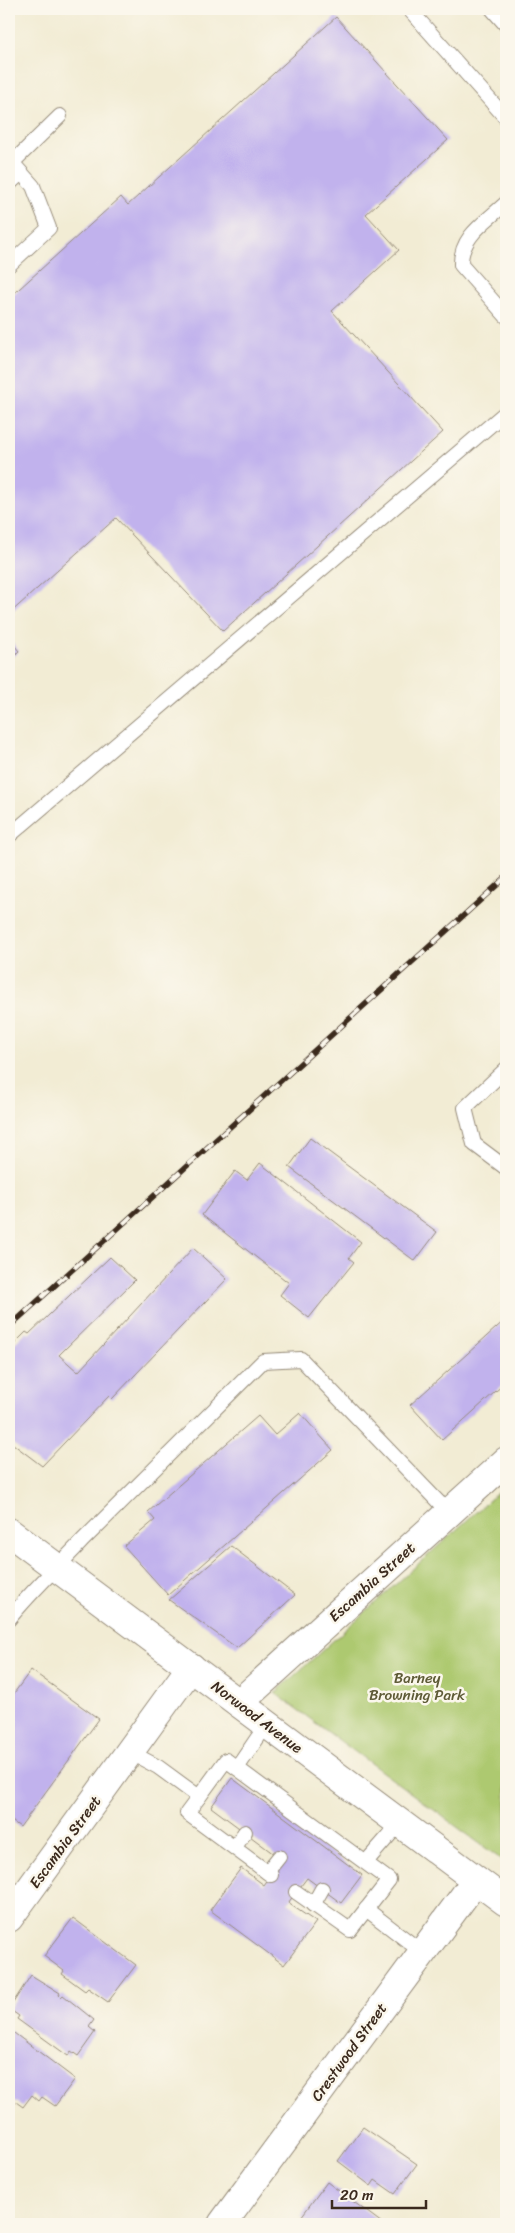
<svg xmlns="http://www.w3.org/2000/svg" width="515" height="2233" font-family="Sriracha,sans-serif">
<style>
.green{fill:#adc96f;stroke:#747a46}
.building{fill:#c1b2ed}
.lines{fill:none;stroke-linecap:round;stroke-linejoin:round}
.lane-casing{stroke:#968b79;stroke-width:16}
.street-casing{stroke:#968b79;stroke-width:30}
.secondary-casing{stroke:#968b79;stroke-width:30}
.lane{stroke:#fff;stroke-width:14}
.street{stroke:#fff;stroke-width:28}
.secondary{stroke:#fff;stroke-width:28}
.rail-casing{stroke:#3b2a1e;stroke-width:5.5}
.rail{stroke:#fbf7ec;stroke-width:4;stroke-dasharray:11;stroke-linecap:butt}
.labels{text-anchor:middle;stroke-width:5;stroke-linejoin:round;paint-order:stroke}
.street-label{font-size:15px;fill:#3b2a1e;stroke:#fbf7ec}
.park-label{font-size:15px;fill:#5d5a36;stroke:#fbf7ec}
</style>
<rect width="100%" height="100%" fill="#fbf7ec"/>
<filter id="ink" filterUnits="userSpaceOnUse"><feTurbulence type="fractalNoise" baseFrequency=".02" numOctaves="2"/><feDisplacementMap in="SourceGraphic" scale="10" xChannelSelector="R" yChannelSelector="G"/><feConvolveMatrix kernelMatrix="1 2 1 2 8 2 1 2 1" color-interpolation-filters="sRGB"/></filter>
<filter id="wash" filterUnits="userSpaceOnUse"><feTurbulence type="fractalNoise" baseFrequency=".0096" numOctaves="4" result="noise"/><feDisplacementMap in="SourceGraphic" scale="20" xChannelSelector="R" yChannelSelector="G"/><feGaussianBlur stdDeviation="1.12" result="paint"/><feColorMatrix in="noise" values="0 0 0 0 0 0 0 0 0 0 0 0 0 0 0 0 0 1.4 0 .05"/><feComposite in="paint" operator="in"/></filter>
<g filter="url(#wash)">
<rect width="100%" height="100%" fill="#f2ecd4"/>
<path class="green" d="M506,1485V1863L275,1693Z"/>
<g id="blocks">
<g class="building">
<path d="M336,17L448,140L366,214L399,250L332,311L443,432L223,631L116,518L9,614V298L121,197L128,205Z"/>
<path d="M9,639L19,651L9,660Z"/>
<path d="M310,1138L437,1232L415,1261L289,1167Z"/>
<path d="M260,1163L361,1242L349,1258L354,1262L309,1318L280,1295L289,1283L202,1215L235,1171L247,1180Z"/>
<path d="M193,1248L227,1279L112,1399L109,1396L42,1466L9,1441V1349L26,1332L29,1334L110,1257L135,1280L59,1355L78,1372Z"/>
<path d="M506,1319V1382L442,1440L410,1405Z"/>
<path d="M300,1413L333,1450L168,1595L124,1546L155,1520L148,1512L258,1416L275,1435Z"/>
<path d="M231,1546L295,1595L237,1648L169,1600Z"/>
<path d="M31,1670L99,1719L20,1827L9,1819V1700Z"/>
<path d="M232,1778L362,1875L341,1903L307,1878L288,1903L316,1922L284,1965L210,1910L241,1868L264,1885L282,1860L211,1807Z"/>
<path d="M73,1918L136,1965L108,2002L88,1988L85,1991L62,1974L64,1971L44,1956Z"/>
<path d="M31,1975L60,1993L59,1995L61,1997L63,1995L94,2020L89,2027L95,2032L78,2056L71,2051L68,2056L17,2019L19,2016L9,2009Z"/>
<path d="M10,2030L75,2079L55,2106L42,2097L39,2101L32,2095L23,2107L9,2097Z"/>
<path d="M363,2127L417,2164L395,2194L375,2180L371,2186L338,2161Z"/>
<path d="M327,2182L382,2223L381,2224H310L301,2217Z"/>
</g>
</g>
</g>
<g filter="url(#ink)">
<use href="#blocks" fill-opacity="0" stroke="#968b79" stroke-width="1"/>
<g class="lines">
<g class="lane-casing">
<g id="lane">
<path d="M409,9L506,118"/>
<path d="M492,9L506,25"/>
<path d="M9,159L33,186L49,228L9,265"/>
<path d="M12,163L60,116"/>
<path d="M9,184L21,173"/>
<path d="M506,203C486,222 460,236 461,265L506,316"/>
<path d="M9,836L506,412"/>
<path d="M506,1069L465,1108L474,1144L506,1168"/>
<path d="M9,1619C31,1591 58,1567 83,1540L263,1361L301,1359L449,1513"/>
<path d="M130,1752L158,1767L199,1797L226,1760L389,1880L350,1930L296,1892"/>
<path d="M237,1768L267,1724"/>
<path d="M199,1797L187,1813L271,1875"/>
<path d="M235,1847L245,1832"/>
<path d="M366,1862L400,1823"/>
<path d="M267,1872L279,1857"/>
<path d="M313,1905L322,1889"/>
<path d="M366,1909L422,1952"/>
</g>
</g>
<g class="street-casing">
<g id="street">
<path d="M239,1703L506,1461"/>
<path d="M9,1918L191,1667"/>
<path d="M222,2224L476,1880"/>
</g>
</g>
<g class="secondary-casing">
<path id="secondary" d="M9,1532L506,1902"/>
</g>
<use href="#lane" class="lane"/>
<use href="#street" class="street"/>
<use href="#secondary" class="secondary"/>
<g class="rail-casing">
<path id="rail" d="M9,1327L506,877"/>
</g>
<use href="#rail" class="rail"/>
</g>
</g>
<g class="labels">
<g class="street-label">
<text transform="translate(372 1582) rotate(-42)" y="5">Escambia Street</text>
<text transform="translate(257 1717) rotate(37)" y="5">Norwood Avenue</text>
<text transform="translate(65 1842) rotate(-54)" y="5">Escambia Street</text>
<text transform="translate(349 2052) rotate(-54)" y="5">Crestwood Street</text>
</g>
<g class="park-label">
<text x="417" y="1683">Barney<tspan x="417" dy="17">Browning Park</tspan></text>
</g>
</g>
<rect width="515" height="2233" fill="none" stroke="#fbf7ec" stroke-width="30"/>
<path d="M332 2200v8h94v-8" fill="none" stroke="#3b2a1e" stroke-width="2.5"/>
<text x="340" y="2200" font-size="15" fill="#3b2a1e" stroke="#fbf7ec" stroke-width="4" paint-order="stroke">20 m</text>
</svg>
